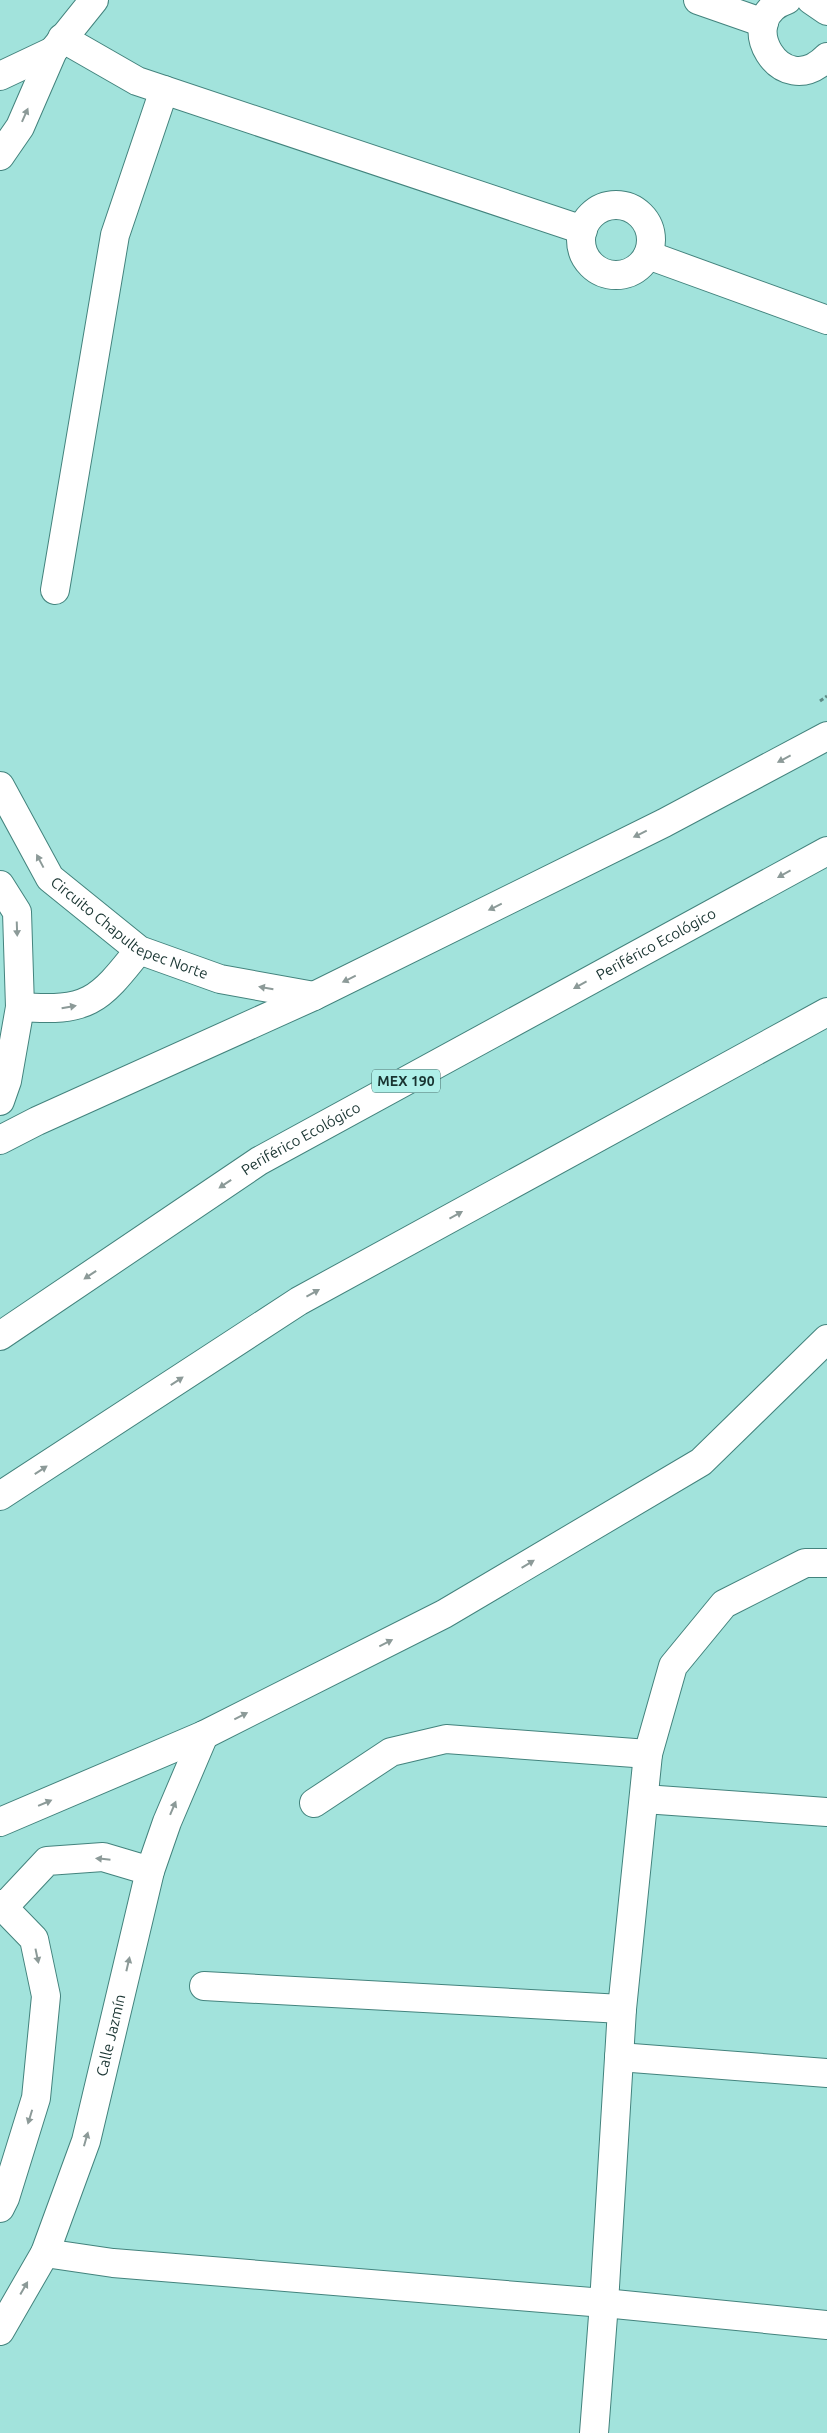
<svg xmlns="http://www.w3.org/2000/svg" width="827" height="2433" font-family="Ubuntu,sans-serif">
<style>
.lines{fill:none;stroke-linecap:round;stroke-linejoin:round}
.street-casing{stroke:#43837d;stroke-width:30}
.highway-casing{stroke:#43837d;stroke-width:30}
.path{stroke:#5e8c87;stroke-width:3;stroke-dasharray:4 2.5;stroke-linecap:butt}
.street{stroke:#fff;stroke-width:28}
.highway{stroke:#fff;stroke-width:28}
.oneway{fill:#8c9a98}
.labels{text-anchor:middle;stroke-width:5;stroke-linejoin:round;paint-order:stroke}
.shield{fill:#aff0e9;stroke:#466c68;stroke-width:1}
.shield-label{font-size:14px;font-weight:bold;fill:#193431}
.street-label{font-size:15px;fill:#193431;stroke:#aff0e9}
</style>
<rect width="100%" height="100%" fill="#a2e3dc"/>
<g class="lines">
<g class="street-casing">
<g id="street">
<path d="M698,0L764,23"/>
<path d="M787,0C732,18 781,104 827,57"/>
<path d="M811,0L827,11"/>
<path d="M62,38L137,81L583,230"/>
<path d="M0,76L53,51"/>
<path d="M0,156L20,127L53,51L94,0"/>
<circle cx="616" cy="240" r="35"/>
<path d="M648,255L827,320"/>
<path d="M55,590L115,235L164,90"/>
<path id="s1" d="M0,786L50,878L139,950L220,979L314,996"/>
<path d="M0,885L17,912L20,1007L7,1081L0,1101"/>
<path d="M20,1007C88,1012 98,1002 139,950"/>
<path d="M644,1799L827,1812"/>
<path d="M314,1803L391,1752L446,1739L648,1754"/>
<path d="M0,1904L34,1939L46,1996L36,2098L5,2198L0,2208"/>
<path d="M3,1908L47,1861L103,1857L150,1871"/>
<path d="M204,1986L622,2009"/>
<path d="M619,2057L827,2073"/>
<path d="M45,2253L113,2263L604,2303L827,2325"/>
<path id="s2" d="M0,2331L45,2253L86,2141L150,1871L167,1822L204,1735"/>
<path d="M594,2433L604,2303L622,2009L648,1754L673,1666L724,1604L805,1563H827"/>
</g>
</g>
<g class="highway-casing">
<g id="highway">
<path d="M0,1140L37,1121L314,996L664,823L827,736"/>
<path id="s3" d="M0,1336L259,1161L827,851"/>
<path d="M0,1496L299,1301L827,1012"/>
<path d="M0,1822L204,1735L444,1614L701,1462L827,1339"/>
</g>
</g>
<path class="path" d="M820,701L827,696"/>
<use href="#street" class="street"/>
<use href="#highway" class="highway"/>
</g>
<defs><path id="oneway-solid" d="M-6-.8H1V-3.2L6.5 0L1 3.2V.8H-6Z" transform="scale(1.25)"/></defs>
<g class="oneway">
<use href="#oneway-solid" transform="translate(25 115) rotate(-66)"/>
<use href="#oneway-solid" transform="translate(784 759) rotate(152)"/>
<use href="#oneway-solid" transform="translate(640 834) rotate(154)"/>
<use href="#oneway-solid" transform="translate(40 861) rotate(-118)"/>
<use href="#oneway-solid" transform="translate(784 874) rotate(151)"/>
<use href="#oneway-solid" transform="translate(495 907) rotate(154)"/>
<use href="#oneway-solid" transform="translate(17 929) rotate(88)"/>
<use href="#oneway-solid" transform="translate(349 979) rotate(154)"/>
<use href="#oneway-solid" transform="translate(580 985) rotate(151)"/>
<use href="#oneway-solid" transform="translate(266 988) rotate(-170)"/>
<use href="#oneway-solid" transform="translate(69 1007) rotate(-10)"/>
<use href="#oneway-solid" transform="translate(225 1184) rotate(146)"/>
<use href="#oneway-solid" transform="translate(456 1215) rotate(-29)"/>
<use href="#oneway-solid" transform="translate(90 1275) rotate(146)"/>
<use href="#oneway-solid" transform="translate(313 1293) rotate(-29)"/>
<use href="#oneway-solid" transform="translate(177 1381) rotate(-33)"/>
<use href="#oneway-solid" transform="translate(41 1470) rotate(-33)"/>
<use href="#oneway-solid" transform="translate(528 1564) rotate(-31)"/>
<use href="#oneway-solid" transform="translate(386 1643) rotate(-27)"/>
<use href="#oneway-solid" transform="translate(241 1716) rotate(-27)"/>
<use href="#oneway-solid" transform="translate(45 1803) rotate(-23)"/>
<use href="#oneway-solid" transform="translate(173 1808) rotate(-67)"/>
<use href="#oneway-solid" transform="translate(103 1859) rotate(-174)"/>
<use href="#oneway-solid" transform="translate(37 1956) rotate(78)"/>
<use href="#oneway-solid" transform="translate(128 1964) rotate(-77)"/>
<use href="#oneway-solid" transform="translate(30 2117) rotate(107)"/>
<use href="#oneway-solid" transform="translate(86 2139) rotate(-74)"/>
<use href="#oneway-solid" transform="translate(24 2288) rotate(-60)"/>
</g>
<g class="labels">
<rect class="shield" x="372" y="1069.5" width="68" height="23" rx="4"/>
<g class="shield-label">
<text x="406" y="1086">MEX 190</text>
</g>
<g class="street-label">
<text dy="5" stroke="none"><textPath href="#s1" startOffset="200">Circuito Chapultepec Norte</textPath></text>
<text dy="5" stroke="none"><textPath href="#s3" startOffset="765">Periférico Ecológico</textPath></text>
<text dy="5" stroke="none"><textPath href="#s3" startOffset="360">Periférico Ecológico</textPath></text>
<text dy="5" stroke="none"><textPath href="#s2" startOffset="318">Calle Jazmín</textPath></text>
</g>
</g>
</svg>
